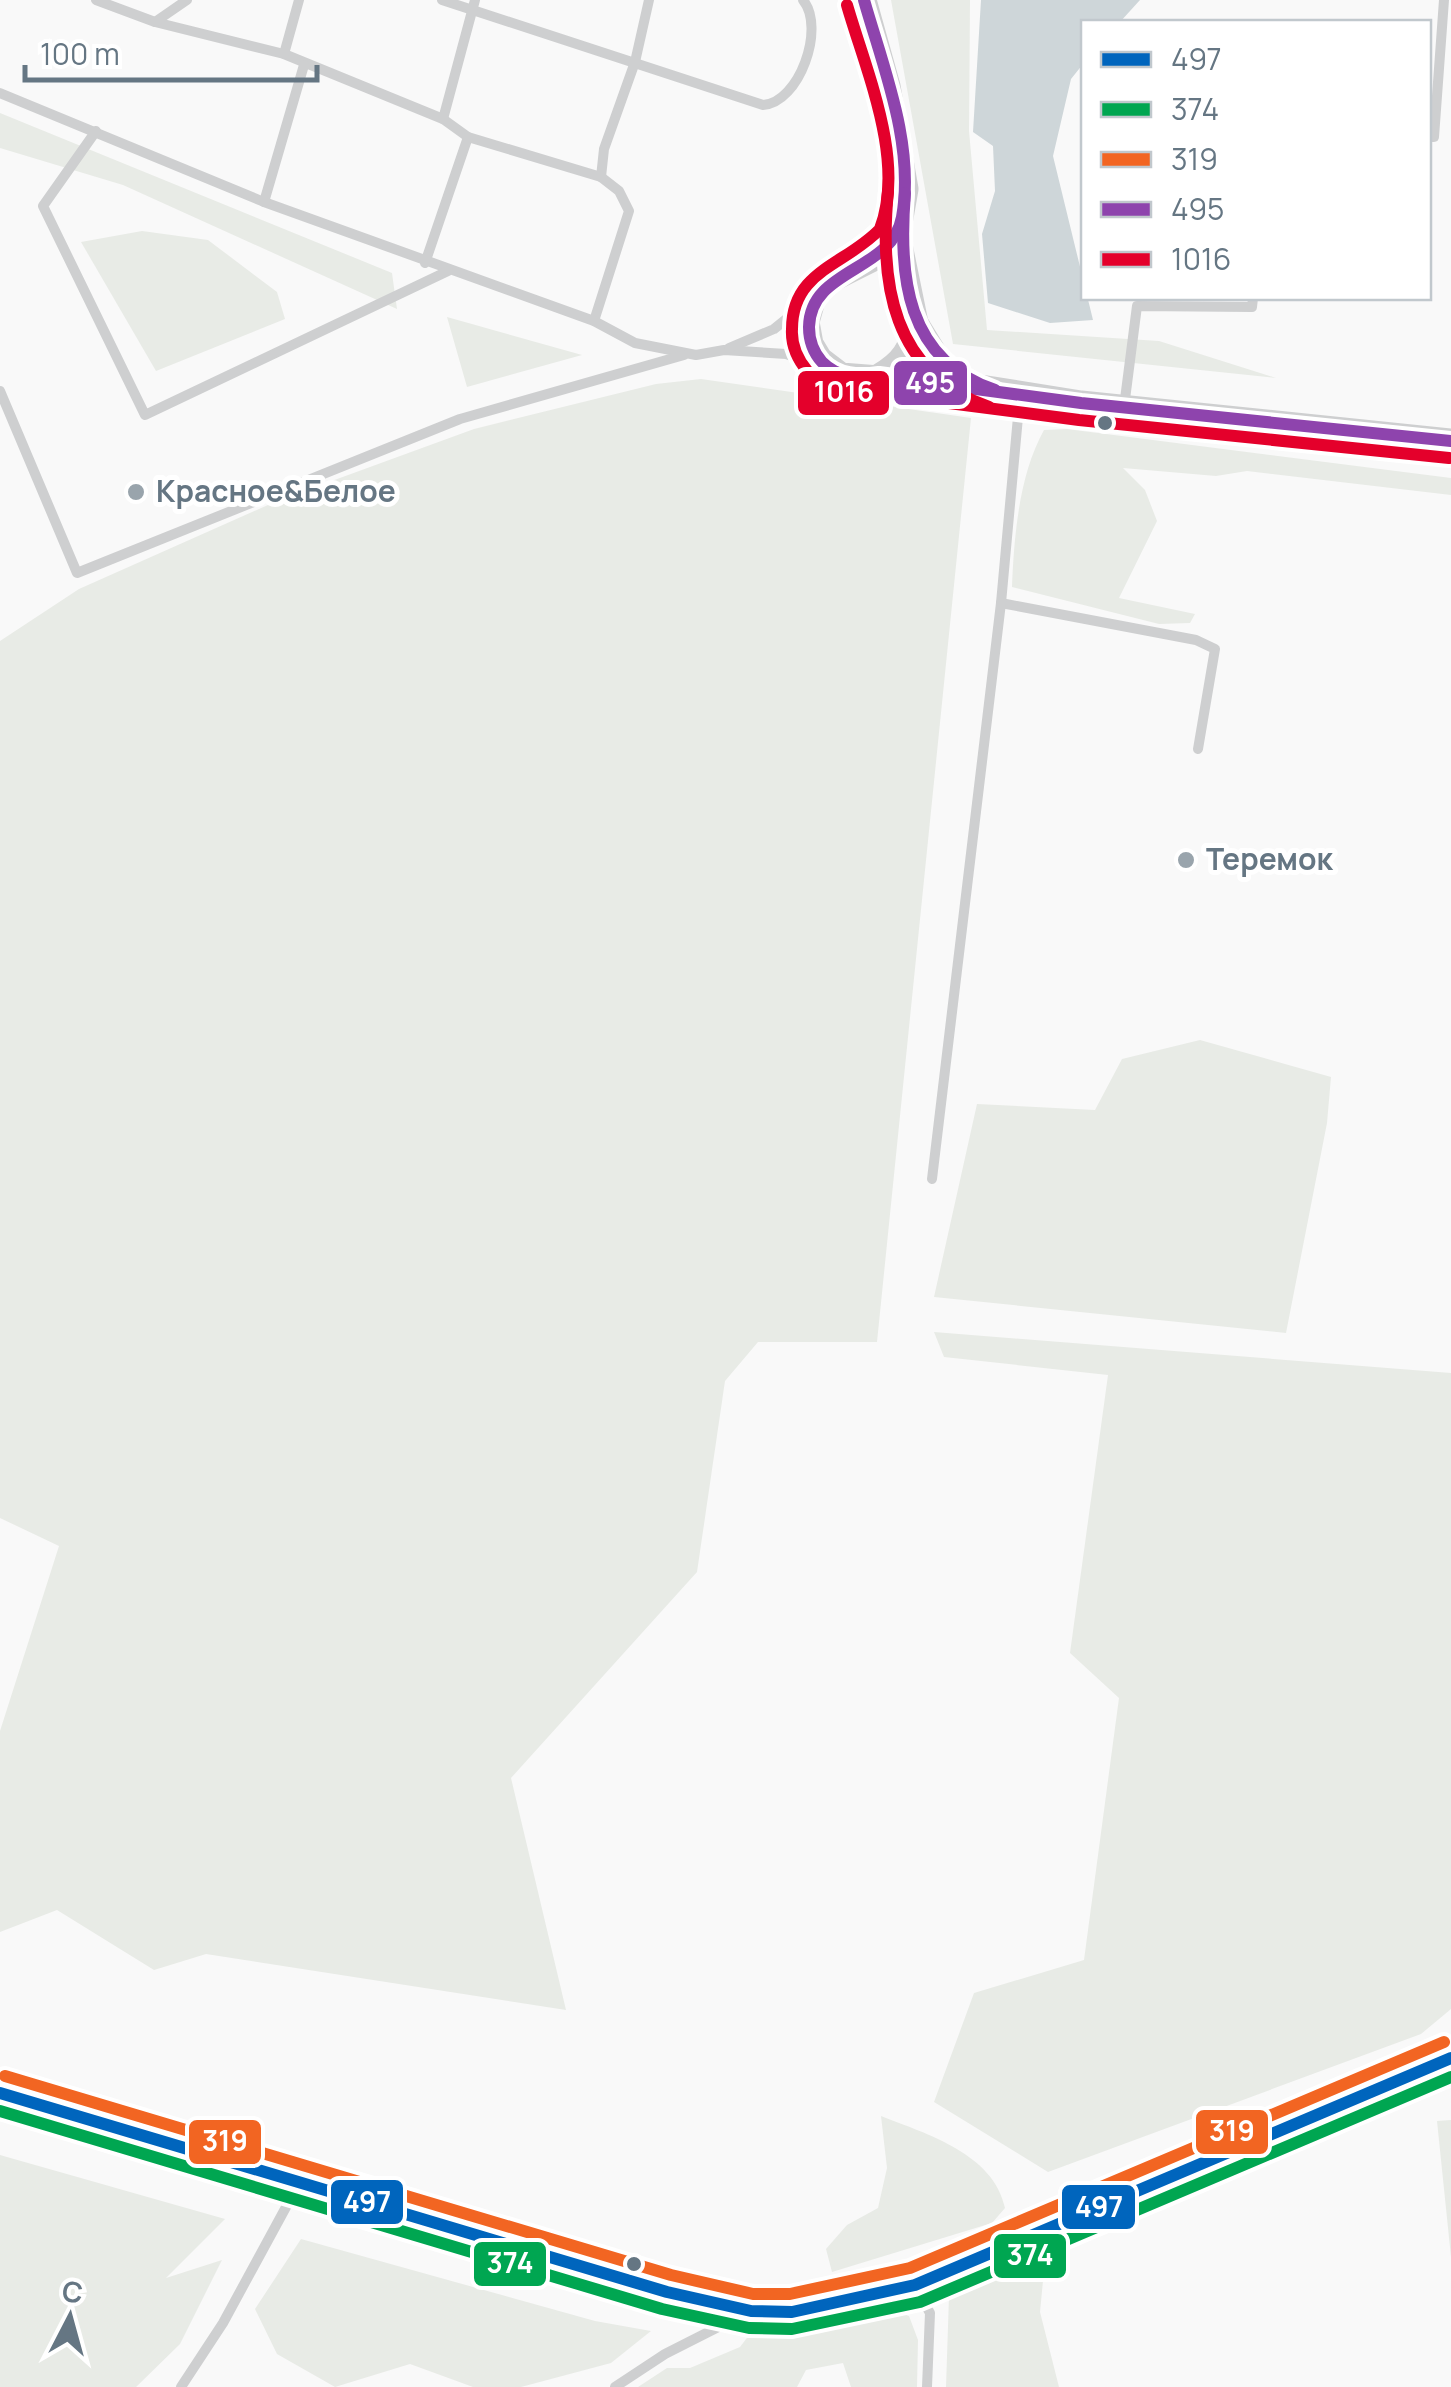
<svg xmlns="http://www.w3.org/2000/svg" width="1451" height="2387" font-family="Manrope,sans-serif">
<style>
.green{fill:#e8ebe6}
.water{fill:#ced6d9}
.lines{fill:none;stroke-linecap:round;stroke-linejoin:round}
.secondary-casing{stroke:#d5d6d7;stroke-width:35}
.service{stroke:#cecfd0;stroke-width:10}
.tertiary{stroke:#cecfd0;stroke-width:25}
.secondary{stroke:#e1e2e2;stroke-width:30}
.bus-1-casing{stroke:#fff;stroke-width:20}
.bus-2-casing{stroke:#fff;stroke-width:20}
.bus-3-casing{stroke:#fff;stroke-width:20}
.bus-4-casing{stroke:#fff;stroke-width:20}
.bus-5-casing{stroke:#fff;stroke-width:20}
.bus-1{stroke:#0065bd;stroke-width:12}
.bus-2{stroke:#00a651;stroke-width:12}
.bus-3{stroke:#f26522;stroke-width:12}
.bus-4{stroke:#8e44ad;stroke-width:12}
.bus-5{stroke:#e4002b;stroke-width:12}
.bus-dot{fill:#657683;stroke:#fff;stroke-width:4}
.poi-dot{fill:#99a4ac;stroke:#fff;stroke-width:4}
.labels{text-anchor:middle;stroke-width:10;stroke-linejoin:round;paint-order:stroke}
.poi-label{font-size:30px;font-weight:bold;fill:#657683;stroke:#fff;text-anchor:start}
.line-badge{stroke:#fff;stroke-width:4}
.badge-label{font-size:28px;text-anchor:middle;font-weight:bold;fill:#fff}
</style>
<rect width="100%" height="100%" fill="#f9f9f9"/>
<g class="green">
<path d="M891,0H970L969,131L987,330L1159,341L1276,378L953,344Z"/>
<path d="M0,113L392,273L397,309L123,185L0,148Z"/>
<path d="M142,231L208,240L277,292L285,319L156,371L81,242Z"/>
<path d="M447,317L582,355L467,387Z"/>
<path d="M701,379L971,418L877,1342H758L725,1381L697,1572L511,1778L566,2010L206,1954L154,1970L57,1910L0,1932V1731L59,1546L0,1518V641L79,589L277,501L474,429L656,384Z"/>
<path d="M1067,429L1451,478V495L1247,471L1216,476L1123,468L1145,490L1157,521L1119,598L1195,614L1190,623L1159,624L1012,587C1014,536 1019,475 1044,430Z"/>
<path d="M1200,1040L1331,1077L1327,1123L1286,1333L934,1297L977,1104L1095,1110L1122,1059Z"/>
<path d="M934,1332L1451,1373V2009L1421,2034L1048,2172L934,2102L974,1993L1084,1960L1119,1698L1070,1653L1108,1375L944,1357Z"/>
<path d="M881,2116C927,2134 994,2154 1005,2208L992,2223L832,2272L826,2249L847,2225L878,2208L887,2168Z"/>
<path d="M1451,2120V2257L1437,2121Z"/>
<path d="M0,2155L225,2219L166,2278L222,2260L180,2344L136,2387H0Z"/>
<path d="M301,2239L595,2321L651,2331L611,2363L521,2387H473L410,2364L335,2387L277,2354L255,2309Z"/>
<path d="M1045,2260L1040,2312L1059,2387H946L949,2296Z"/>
<path d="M894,2311L909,2316L918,2340L917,2387H851L843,2363L806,2370L797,2387H638L667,2368H690L740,2347L753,2330L813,2326Z"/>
</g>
<path class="water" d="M981,0H1140L1120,22H1084L1083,64L1071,79L1053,156L1093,320L1050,323L988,303L982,234L995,191L993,146L973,132Z"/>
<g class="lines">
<g class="secondary-casing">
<path id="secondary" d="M0,2093L667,2292L751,2311L792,2312L915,2285L1451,2058"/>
</g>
<g class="service">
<path d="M96,0L155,22L284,54L443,119L468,137L601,177L619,191L629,211L594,321"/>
<path d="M442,0L763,105C799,103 826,28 803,0"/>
<path d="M155,22L187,0"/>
<path d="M284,54L299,0"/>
<path d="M0,93L264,202L594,321L635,343L696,355L724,350L786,354L818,365"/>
<path d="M443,119L475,0"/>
<path d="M96,131L43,206L145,415L448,271"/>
<path d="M1428,137H1434L1444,0"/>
<path d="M601,177L604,149L635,62L649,0"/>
<path d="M264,202L304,65"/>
<path d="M425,263L468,137"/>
<path d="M729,348L774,329L805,304"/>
<path d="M0,391L77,573L460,419L684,355"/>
<path d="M1124,407L1137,306L1252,307L1253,298"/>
<path d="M1001,603L1196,640L1215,649L1198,749"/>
<path d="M932,1179L1001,603L1020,395"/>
<path d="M915,2287L930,2313L927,2387"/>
<path d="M181,2387L223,2323L298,2185"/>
<path d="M615,2387L665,2354L740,2316"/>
</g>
<g class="tertiary">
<path d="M864,0L888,86L906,189L898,235L916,323L943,367L968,385"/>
<path d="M898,235L877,257L827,282L814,297L807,322L811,344L820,359L841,375L968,385L1081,403L1451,441"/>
<path d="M879,376C903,362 911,349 916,323"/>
</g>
<use href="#secondary" class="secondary"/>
<g class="bus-1-casing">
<path id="bus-1" d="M0,2093L667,2292L751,2311L792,2312L915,2285L1451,2058"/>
</g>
<g class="bus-2-casing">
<path id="bus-2" d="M0,2111L662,2309L749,2328L792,2329L920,2302L1451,2077"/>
</g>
<g class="bus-3-casing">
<path id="bus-3" d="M5,2076L671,2275L753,2294H790L910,2268L1444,2042"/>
</g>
<g class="bus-4-casing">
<g id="bus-4">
<path d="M864,0C883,67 915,145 902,217C892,272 810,268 809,327C809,340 813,352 822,362C838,378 858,379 879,376L1081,403L1451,441"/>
<path d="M905,193C898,276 906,360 995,390"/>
</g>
</g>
<g class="bus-5-casing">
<g id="bus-5">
<path d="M847,5C866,71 906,161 880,229C846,265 792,270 792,329C791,345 797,359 808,372C826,393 852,397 879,394L1079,420L1449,458"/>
<path d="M888,191C879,283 892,373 989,407"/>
</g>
</g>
<use href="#bus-1" class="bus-1"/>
<use href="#bus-2" class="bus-2"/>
<use href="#bus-3" class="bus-3"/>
<use href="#bus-4" class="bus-4"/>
<use href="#bus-5" class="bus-5"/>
</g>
<g class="bus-dot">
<circle cx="1105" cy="423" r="9"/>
<circle cx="634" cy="2264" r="9"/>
</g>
<g class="poi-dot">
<circle cx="136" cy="492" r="10"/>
<circle cx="1186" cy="860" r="10"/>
</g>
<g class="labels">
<g class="poi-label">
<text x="156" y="502">Красное&amp;Белое</text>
<text x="1206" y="870">Теремок</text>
</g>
</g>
<g class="line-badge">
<rect x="892" y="359" width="77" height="48" rx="10" fill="#8e44ad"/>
<rect x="796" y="369" width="95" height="48" rx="10" fill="#e4002b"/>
<rect x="1194" y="2108" width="76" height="48" rx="10" fill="#f26522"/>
<rect x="187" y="2118" width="76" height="48" rx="10" fill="#f26522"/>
<rect x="329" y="2178" width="76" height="48" rx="10" fill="#0065bd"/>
<rect x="1060" y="2183" width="77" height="48" rx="10" fill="#0065bd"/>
<rect x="992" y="2232" width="76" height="48" rx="10" fill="#00a651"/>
<rect x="472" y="2240" width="76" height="48" rx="10" fill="#00a651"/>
</g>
<g class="badge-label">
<text x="930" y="393">495</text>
<text x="844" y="402">1016</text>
<text x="1232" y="2141">319</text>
<text x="225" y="2151">319</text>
<text x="367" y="2212">497</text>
<text x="1099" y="2217">497</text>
<text x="1030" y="2265">374</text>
<text x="510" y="2273">374</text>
</g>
<rect x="1081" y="20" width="350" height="280" fill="#ffffff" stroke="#c1c8cd" stroke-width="2.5"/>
<rect x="1101" y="52" width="50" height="15" fill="#0065bd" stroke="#c1c8cd" stroke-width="2.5"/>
<text x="1171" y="70" font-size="30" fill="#657683">497</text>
<rect x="1101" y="102" width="50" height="15" fill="#00a651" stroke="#c1c8cd" stroke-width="2.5"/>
<text x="1171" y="120" font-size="30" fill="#657683">374</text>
<rect x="1101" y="152" width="50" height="15" fill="#f26522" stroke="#c1c8cd" stroke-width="2.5"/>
<text x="1171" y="170" font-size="30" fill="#657683">319</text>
<rect x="1101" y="202" width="50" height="15" fill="#8e44ad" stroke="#c1c8cd" stroke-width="2.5"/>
<text x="1171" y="220" font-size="30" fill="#657683">495</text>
<rect x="1101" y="252" width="50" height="15" fill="#e4002b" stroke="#c1c8cd" stroke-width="2.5"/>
<text x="1171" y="270" font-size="30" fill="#657683">1016</text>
<g transform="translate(70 2317) rotate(6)" stroke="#ffffff" stroke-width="8" paint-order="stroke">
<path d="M0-8L18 38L0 25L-18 38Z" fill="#657683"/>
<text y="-15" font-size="28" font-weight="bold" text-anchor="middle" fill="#657683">С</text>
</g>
<path d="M25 65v15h292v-15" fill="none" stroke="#657683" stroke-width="5"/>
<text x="40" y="65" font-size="30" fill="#657683" stroke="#ffffff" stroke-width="8" paint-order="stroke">100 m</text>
</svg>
